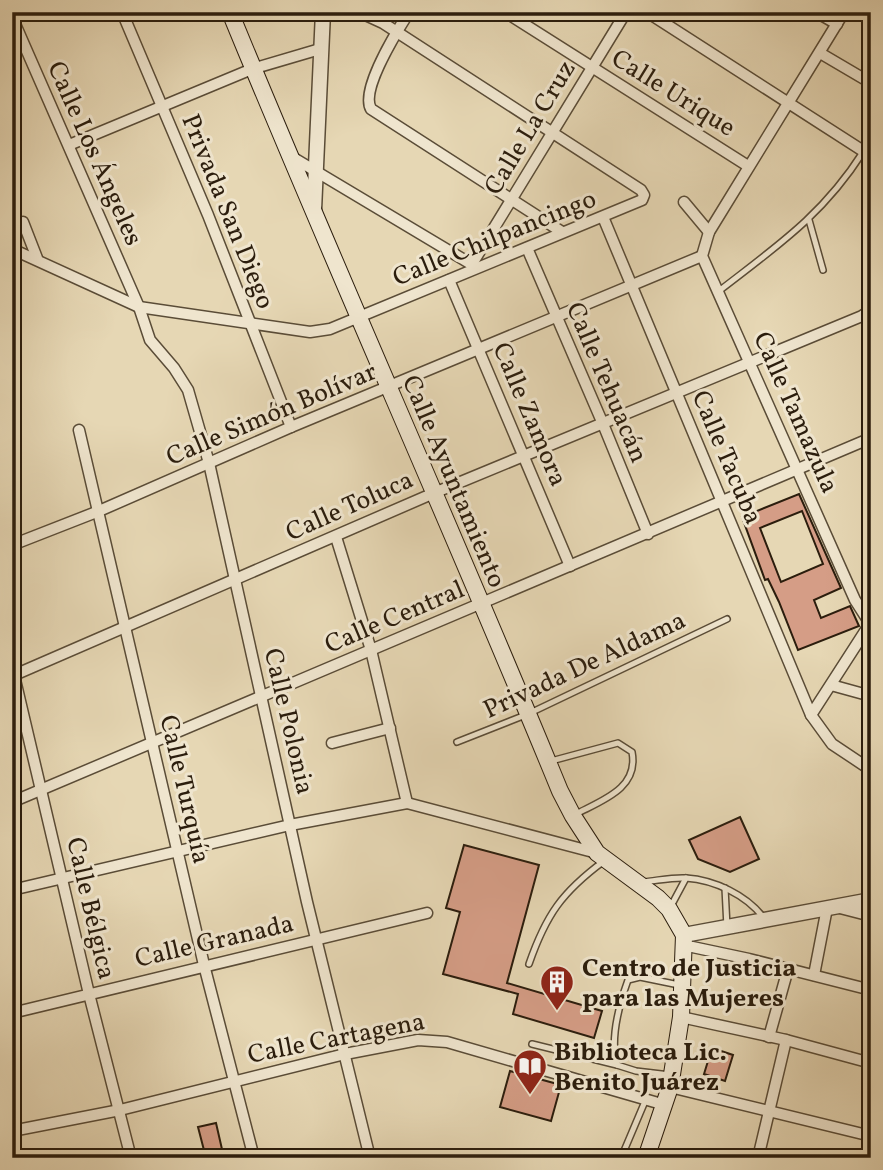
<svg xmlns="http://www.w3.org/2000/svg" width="883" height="1170" font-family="Vollkorn,serif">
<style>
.building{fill:#d59d86;stroke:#2b1d0d;stroke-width:2;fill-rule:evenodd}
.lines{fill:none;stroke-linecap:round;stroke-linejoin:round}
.service-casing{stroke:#5a4c37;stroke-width:8}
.minor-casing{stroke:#5a4c37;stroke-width:13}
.tertiary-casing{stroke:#5a4c37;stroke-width:17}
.secondary-casing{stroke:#2b1d0d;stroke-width:18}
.service{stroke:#efe5ce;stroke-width:5}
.minor{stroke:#efe5ce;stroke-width:10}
.tertiary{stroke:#efe5ce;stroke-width:14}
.secondary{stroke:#efe5ce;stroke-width:16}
.labels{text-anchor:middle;stroke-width:6;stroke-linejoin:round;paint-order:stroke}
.street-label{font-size:26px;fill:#2b1d0d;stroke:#efe5ce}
.poi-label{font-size:26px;font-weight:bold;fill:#2b1d0d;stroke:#efe5ce;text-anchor:start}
</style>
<rect width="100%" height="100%" fill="#e6d7b4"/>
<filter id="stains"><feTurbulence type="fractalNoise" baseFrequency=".00286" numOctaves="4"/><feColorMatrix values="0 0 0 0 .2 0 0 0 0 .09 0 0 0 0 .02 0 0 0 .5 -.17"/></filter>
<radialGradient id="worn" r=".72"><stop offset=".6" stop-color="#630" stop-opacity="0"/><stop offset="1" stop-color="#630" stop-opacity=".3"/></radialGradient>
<g class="building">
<path d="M799,494L841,588L814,600L821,618L850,606L859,626L798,650L779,602L768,579L765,580L742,517ZM802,511L823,564L781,582L760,528Z"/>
<path d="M740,817L759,859L730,872L698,859L689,840Z"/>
<path d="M464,845L539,865L507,983L602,1011L594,1038L513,1014L518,994L443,974L460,912L446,908Z"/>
<path d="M712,1048L733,1055L725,1081L704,1074Z"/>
<path d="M510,1071L561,1085L551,1121L500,1107Z"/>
<path d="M216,1123L224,1158H206L198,1127Z"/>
</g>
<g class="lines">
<g class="service-casing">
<g id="service">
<path d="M809,220L823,270"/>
<path d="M719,291C777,246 823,215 863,152"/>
<path d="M457,742L528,714L727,619"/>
<path d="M551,761L618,743L632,752C639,788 603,800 576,814"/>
<path d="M642,882C656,881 672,877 686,878C715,880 746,895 763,917"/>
<path d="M725,888L727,927"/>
<path d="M671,906L686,878"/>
<path d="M529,964C546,915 562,892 604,861"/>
<path d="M532,1044L617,1065"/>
<path d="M670,1075L636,1071L617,1065C610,1040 619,1005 628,980L640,977L679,985"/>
<path d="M621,1158L646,1099"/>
</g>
</g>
<g class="minor-casing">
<g id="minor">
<path d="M122,12L208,215L291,427"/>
<path d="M409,12C397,31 360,90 371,109L562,232"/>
<path d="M505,12L748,166"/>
<path d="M647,12L871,156"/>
<path d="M816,12L837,24"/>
<path d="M844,12L709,232L702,256L855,600L871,625"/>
<path d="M12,17L139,307L150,340L174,368L188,390L209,463L307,902L370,1158"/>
<path d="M820,53L871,83"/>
<path d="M69,145L252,69L320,49"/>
<path d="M292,157L476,267"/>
<path d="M684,202L709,232"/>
<path d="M603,217L811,715L832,744L871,770"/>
<path d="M23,222L37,258"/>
<path d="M527,248L603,424L648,534"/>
<path d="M12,249L139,307L310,332L330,329L642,200L644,195L641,190L383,23L359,12"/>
<path d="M472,264L626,12"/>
<path d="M449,280L570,566"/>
<path d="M79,430L204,965L254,1158"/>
<path d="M336,537L371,650L407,803"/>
<path d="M12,545L99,511L291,427L702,256"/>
<path d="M12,667L89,994L131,1158"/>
<path d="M12,676L434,493L862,316L871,310"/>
<path d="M831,685L871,696"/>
<path d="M811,715L871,622"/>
<path d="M332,743L390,728"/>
<path d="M12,802L871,438"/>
<path d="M12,890L290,825L407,803L597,853"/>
<path d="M840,908L871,916"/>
<path d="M683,945L749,959L871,990"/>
<path d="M814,975L827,908"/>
<path d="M12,1013L427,913"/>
<path d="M681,1017L786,1040L871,1063"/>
<path d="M769,1037L788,969"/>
<path d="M670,1087L871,1136"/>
<path d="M12,1131L120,1110L345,1054L418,1040L447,1042L665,1105"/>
<path d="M430,1158L436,1156"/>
<path d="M758,1158L786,1040"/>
</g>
</g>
<g class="tertiary-casing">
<g id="tertiary">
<path d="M314,210L323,12"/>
<path d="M684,935L871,900"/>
</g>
</g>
<g class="secondary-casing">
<path id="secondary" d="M230,12C337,273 453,530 560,791L573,816L597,853L658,898L669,909L684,935L681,1017L670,1087L646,1158"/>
</g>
<use href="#service" class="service"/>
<use href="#minor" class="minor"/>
<use href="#tertiary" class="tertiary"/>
<use href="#secondary" class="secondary"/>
</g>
<defs>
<g id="building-pin" transform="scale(1.75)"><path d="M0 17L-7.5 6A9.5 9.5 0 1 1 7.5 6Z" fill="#8f2418" stroke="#efe5ce"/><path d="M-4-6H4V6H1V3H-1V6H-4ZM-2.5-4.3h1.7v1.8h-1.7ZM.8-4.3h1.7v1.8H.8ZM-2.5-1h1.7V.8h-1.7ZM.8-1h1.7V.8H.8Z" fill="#fff"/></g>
<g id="library-pin" transform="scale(1.75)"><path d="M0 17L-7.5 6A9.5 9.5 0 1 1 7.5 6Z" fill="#8f2418" stroke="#efe5ce"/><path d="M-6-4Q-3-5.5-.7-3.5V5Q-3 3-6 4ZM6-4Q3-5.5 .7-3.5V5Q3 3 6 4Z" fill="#fff"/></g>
</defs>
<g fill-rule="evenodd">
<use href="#building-pin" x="557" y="982"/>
<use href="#library-pin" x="530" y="1066"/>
</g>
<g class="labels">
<g class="street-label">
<text transform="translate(674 92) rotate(32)" y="9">Calle Urique</text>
<text transform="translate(529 127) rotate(-59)" y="9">Calle La Cruz</text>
<text transform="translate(96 153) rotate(66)" y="9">Calle Los Ángeles</text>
<text transform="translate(229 211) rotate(68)" y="9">Privada San Diego</text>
<text transform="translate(494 237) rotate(-22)" y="9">Calle Chilpancingo</text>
<text transform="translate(608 382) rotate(67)" y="9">Calle Tehuacán</text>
<text transform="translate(797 412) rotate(66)" y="9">Calle Tamazula</text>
<text transform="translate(271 413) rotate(-23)" y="9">Calle Simón Bolívar</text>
<text transform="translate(531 414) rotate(67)" y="9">Calle Zamora</text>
<text transform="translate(728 457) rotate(67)" y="9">Calle Tacuba</text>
<text transform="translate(455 481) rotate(67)" y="9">Calle Ayuntamiento</text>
<text transform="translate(349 505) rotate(-24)" y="9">Calle Toluca</text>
<text transform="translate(394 616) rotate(-23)" y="9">Calle Central</text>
<text transform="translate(584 664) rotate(-25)" y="9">Privada De Aldama</text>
<text transform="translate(290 721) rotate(77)" y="9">Calle Polonia</text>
<text transform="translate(186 789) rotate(77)" y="9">Calle Turquía</text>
<text transform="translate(92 908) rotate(77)" y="9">Calle Bélgica</text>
<text transform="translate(214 940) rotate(-13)" y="9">Calle Granada</text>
<text transform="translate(336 1037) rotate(-11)" y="9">Calle Cartagena</text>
</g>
<g class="poi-label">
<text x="582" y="976">Centro de Justicia<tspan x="582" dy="30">para las Mujeres</tspan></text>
<text x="554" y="1060">Biblioteca Lic.<tspan x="554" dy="30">Benito Juárez</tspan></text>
</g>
</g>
<rect width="883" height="1170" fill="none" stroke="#e6d7b4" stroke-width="42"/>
<rect x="14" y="14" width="855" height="1142" fill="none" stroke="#2b1d0d" stroke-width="3.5"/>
<rect x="21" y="21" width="841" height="1128" fill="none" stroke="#2b1d0d" stroke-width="2"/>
<rect width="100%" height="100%" filter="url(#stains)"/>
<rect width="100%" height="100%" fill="url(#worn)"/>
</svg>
